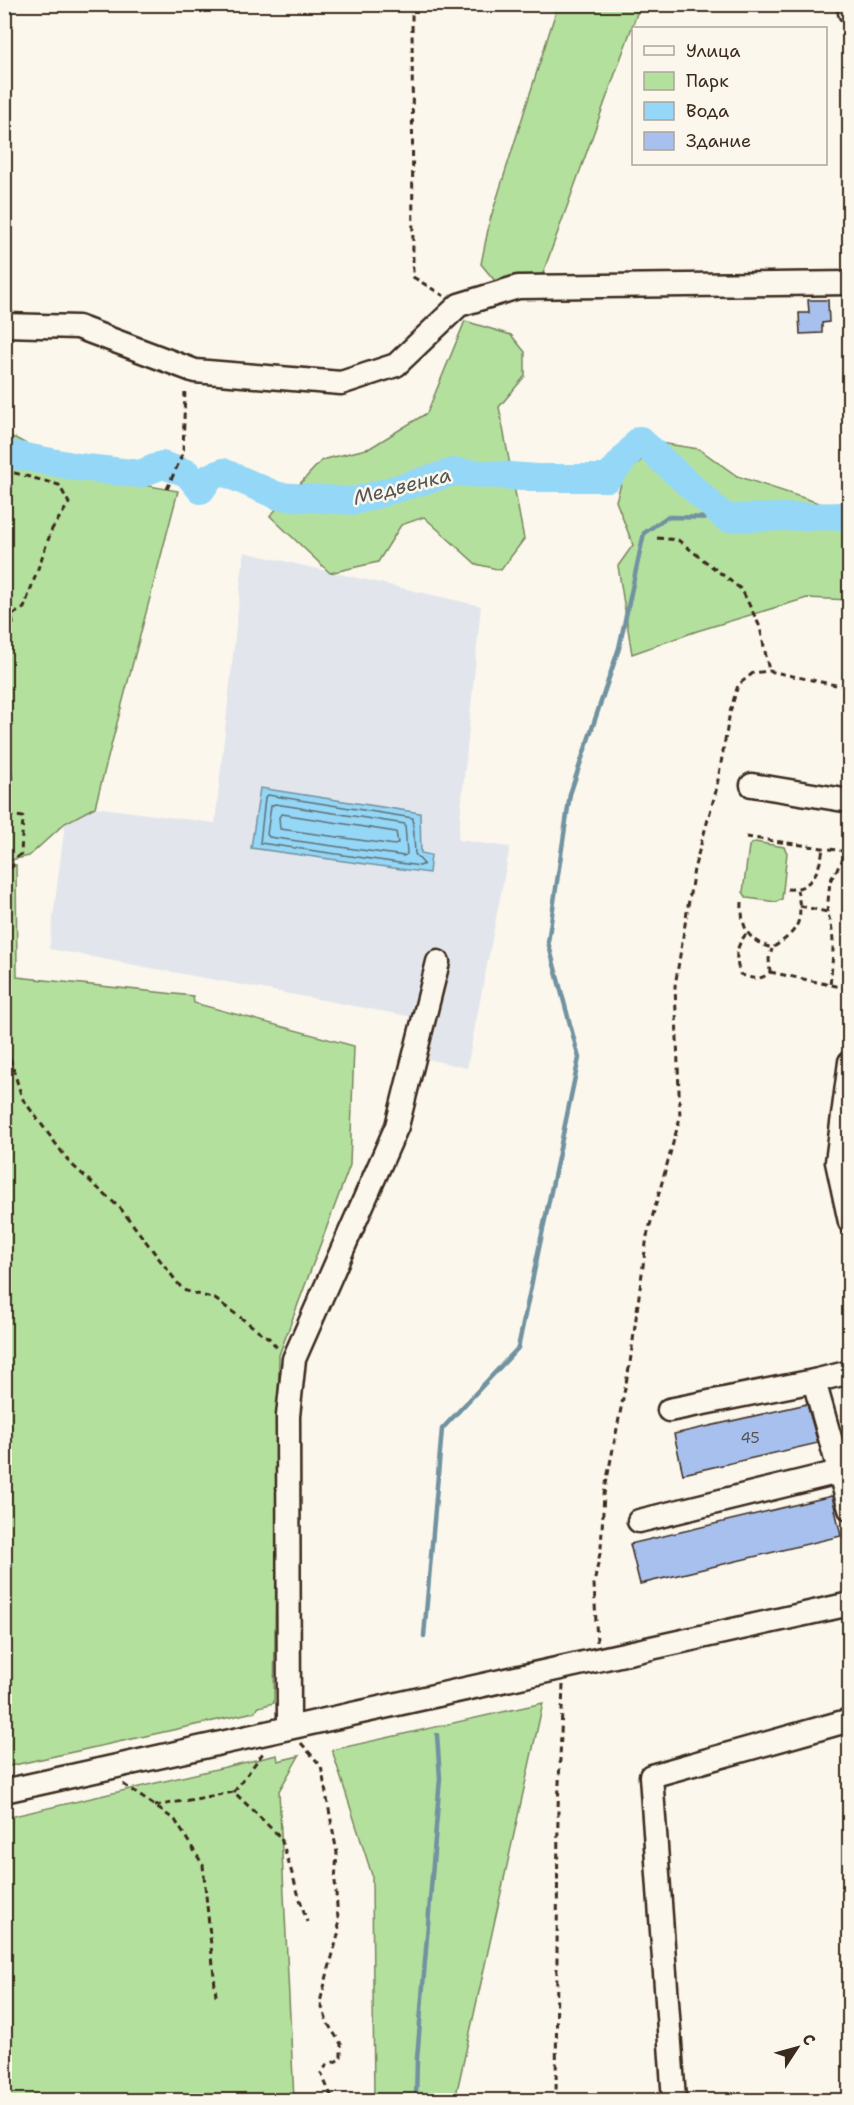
<svg xmlns="http://www.w3.org/2000/svg" width="854" height="2105" font-family="'Shantell Sans',sans-serif">
<style>
.built{fill:#e2e6ec}
.green{fill:#b4e09e;stroke:#78855e;stroke-width:1.5}
.water{fill:#95d7f7;stroke:#7192a0;stroke-width:1.5}
.lines{fill:none;stroke-linecap:round;stroke-linejoin:round}
.shore{stroke:#5f6f75;stroke-width:1.5}
.stream{stroke:#7192a0;stroke-width:4.5}
.river{stroke:#95d7f7;stroke-width:28}
.building{fill:#a8c0ed;stroke:#3b2a1e;stroke-width:1.5}
.minor-casing{stroke:#3b2a1e;stroke-width:27}
.path{stroke:#3b2a1e;stroke-width:3;stroke-dasharray:6 4.5;stroke-linecap:butt}
.minor{stroke:#fbf7ec;stroke-width:22}
.labels{text-anchor:middle;stroke-width:5;stroke-linejoin:round;paint-order:stroke}
.number-label{font-size:15px;fill:#565052}
.water-label{font-size:20px;font-style:italic;fill:#525554;stroke:#fbf7ec}
</style>
<rect width="100%" height="100%" fill="#fbf7ec"/>
<filter id="ink" filterUnits="userSpaceOnUse"><feTurbulence type="fractalNoise" baseFrequency=".0167" numOctaves="2"/><feDisplacementMap in="SourceGraphic" scale="12" xChannelSelector="R" yChannelSelector="G"/><feConvolveMatrix kernelMatrix="1 2 1 2 8 2 1 2 1" color-interpolation-filters="sRGB"/></filter>
<g filter="url(#ink)">
<path class="built" d="M244,552L481,606L458,840L510,847L467,1068L427,1059L434,1021L49,949L65,823L95,807L215,823Z"/>
<g class="green">
<path d="M558,5H640L539,284L495,281L481,264L490,220Z"/>
<path d="M465,321L511,335L525,352V376L499,407L524,539L501,570L476,564L424,517L401,525L378,562L330,573L270,516L322,460L370,448L427,413Z"/>
<path d="M5,436L15,438L64,463L65,471L178,491L95,807L65,823L29,856L5,861Z"/>
<path d="M660,443L699,449L737,476L831,507L849,499V600L807,598L697,631L632,654L618,566L633,545L616,501L623,477Z"/>
<path d="M755,842L784,847L787,853L782,899L776,902L747,898L743,892L749,846Z"/>
<path d="M16,865L17,977L193,996L194,1003L354,1046L350,1165L279,1355L274,1703L259,1707L254,1712L5,1767L4,867Z"/>
<path d="M543,1703L455,2100H374L372,1875L332,1750Z"/>
<path d="M277,1755L278,1761L299,1756L279,1791L294,2100H5V1818Z"/>
</g>
<path class="water" d="M260,788L420,813L421,853L431,855L429,873L251,848Z"/>
<g class="lines">
<g class="shore">
<path d="M268,795L413,818L415,854L424,864L420,866L260,843L265,798Z"/>
<path d="M275,804L405,824L407,854L404,856L269,837L267,834L271,806Z"/>
<path d="M282,814L396,832L398,843L395,845L280,829L279,817Z"/>
</g>
<g class="stream">
<path d="M424,1636L442,1429L518,1348L579,1058L548,942L570,794L619,648L644,533L667,517L726,518"/>
<path d="M416,2100L417,2059L440,1778L437,1735"/>
</g>
<path class="river" d="M4,453L78,467L140,474L162,465L187,473L201,490L210,477L223,472L278,496L354,501L454,472L537,478H608L640,440L726,518L850,516"/>
</g>
<g class="building">
<path d="M808,300H828L829,322L822,323V333L800,334L799,313H809Z"/>
<path d="M807,1404L818,1443L683,1474L674,1434Z"/>
<path d="M832,1496L841,1536L640,1584L630,1544Z"/>
</g>
<g class="lines">
<g class="minor-casing">
<g id="minor">
<path d="M849,4L850,12"/>
<path d="M4,325L78,327L195,371L341,383L396,365L459,305L518,287L850,283"/>
<path d="M752,785L850,801"/>
<path d="M850,1062L837,1162L850,1222"/>
<path d="M850,1372L814,1381L850,1509"/>
<path d="M669,1410L814,1381"/>
<path d="M639,1521L839,1472"/>
<path d="M289,1726L288,1416L294,1359L397,1126L438,962"/>
<path d="M4,1791L850,1604"/>
<path d="M674,2100L651,1776L850,1720"/>
</g>
</g>
<g class="path">
<path d="M412,4L413,277L444,296"/>
<path d="M4,470L59,485L69,503L52,529L24,608L12,615L13,624L4,652"/>
<path d="M167,489L183,453L185,388"/>
<path d="M657,538L678,540L742,590L760,627L769,671"/>
<path d="M4,614L12,615"/>
<path d="M4,700L12,784L7,791L9,815L23,817L21,854L12,861"/>
<path d="M746,837L850,852"/>
<path d="M4,863L12,861L13,866L4,874"/>
<path d="M787,889C812,891 820,869 823,848"/>
<path d="M742,902C741,927 747,941 772,948C799,931 804,921 797,890"/>
<path d="M800,906L827,912C837,937 832,960 830,987"/>
<path d="M827,912L830,881L848,851"/>
<path d="M746,934C735,948 735,957 740,974C751,979 761,981 770,972L769,959L772,949"/>
<path d="M770,972L850,989"/>
<path d="M4,1038L22,1098L70,1163L121,1209L183,1290L215,1299L270,1339L278,1349"/>
<path d="M597,1642L594,1584L601,1548L604,1494L630,1363L647,1236L680,1118L675,986L694,869L716,791L730,712L738,685L753,673L769,671L850,688"/>
<path d="M301,1743L321,1766L337,1853L335,1881L339,1931L320,2002L328,2024L341,2044V2059L327,2065L321,2073L333,2100"/>
<path d="M123,1784L175,1820L203,1865L216,1996"/>
<path d="M234,1792L263,1753"/>
<path d="M155,1806L234,1792L281,1838L307,1922"/>
<path d="M556,2100L558,1808L563,1685"/>
</g>
<use href="#minor" class="minor"/>
</g>
</g>
<g class="labels">
<g class="number-label">
<text x="750" y="1443">45</text>
</g>
<g class="water-label">
<text transform="translate(402 486) rotate(-14)" y="7">Медвенка</text>
</g>
</g>
<rect width="854" height="2105" fill="none" stroke="#fbf7ec" stroke-width="24"/>
<rect x="12" y="12" width="830" height="2081" fill="none" stroke="#3b2a1e" stroke-width="2" filter="url(#ink)"/>
<rect x="632" y="27" width="195" height="138" fill="#fbf7ec" stroke="#aea59a" stroke-width="1.5"/>
<rect x="644" y="46" width="30" height="9" fill="#fbf7ec" stroke="#aea59a" stroke-width="1.5"/>
<text x="686" y="57" font-size="18" fill="#3b2a1e">Улица</text>
<rect x="644" y="72" width="30" height="18" fill="#b4e09e" stroke="#aea59a" stroke-width="1.5"/>
<text x="686" y="87" font-size="18" fill="#3b2a1e">Парк</text>
<rect x="644" y="102" width="30" height="18" fill="#95d7f7" stroke="#aea59a" stroke-width="1.5"/>
<text x="686" y="117" font-size="18" fill="#3b2a1e">Вода</text>
<rect x="644" y="132" width="30" height="18" fill="#a8c0ed" stroke="#aea59a" stroke-width="1.5"/>
<text x="686" y="147" font-size="18" fill="#3b2a1e">Здание</text>
<g transform="translate(797 2048) rotate(54)" stroke="#fbf7ec" stroke-width="4.5" paint-order="stroke">
<path d="M0-4.5L10 22L0 15L-10 22Z" fill="#3b2a1e"/>
<text y="-9" font-size="16" font-weight="bold" text-anchor="middle" fill="#3b2a1e">С</text>
</g>
</svg>
